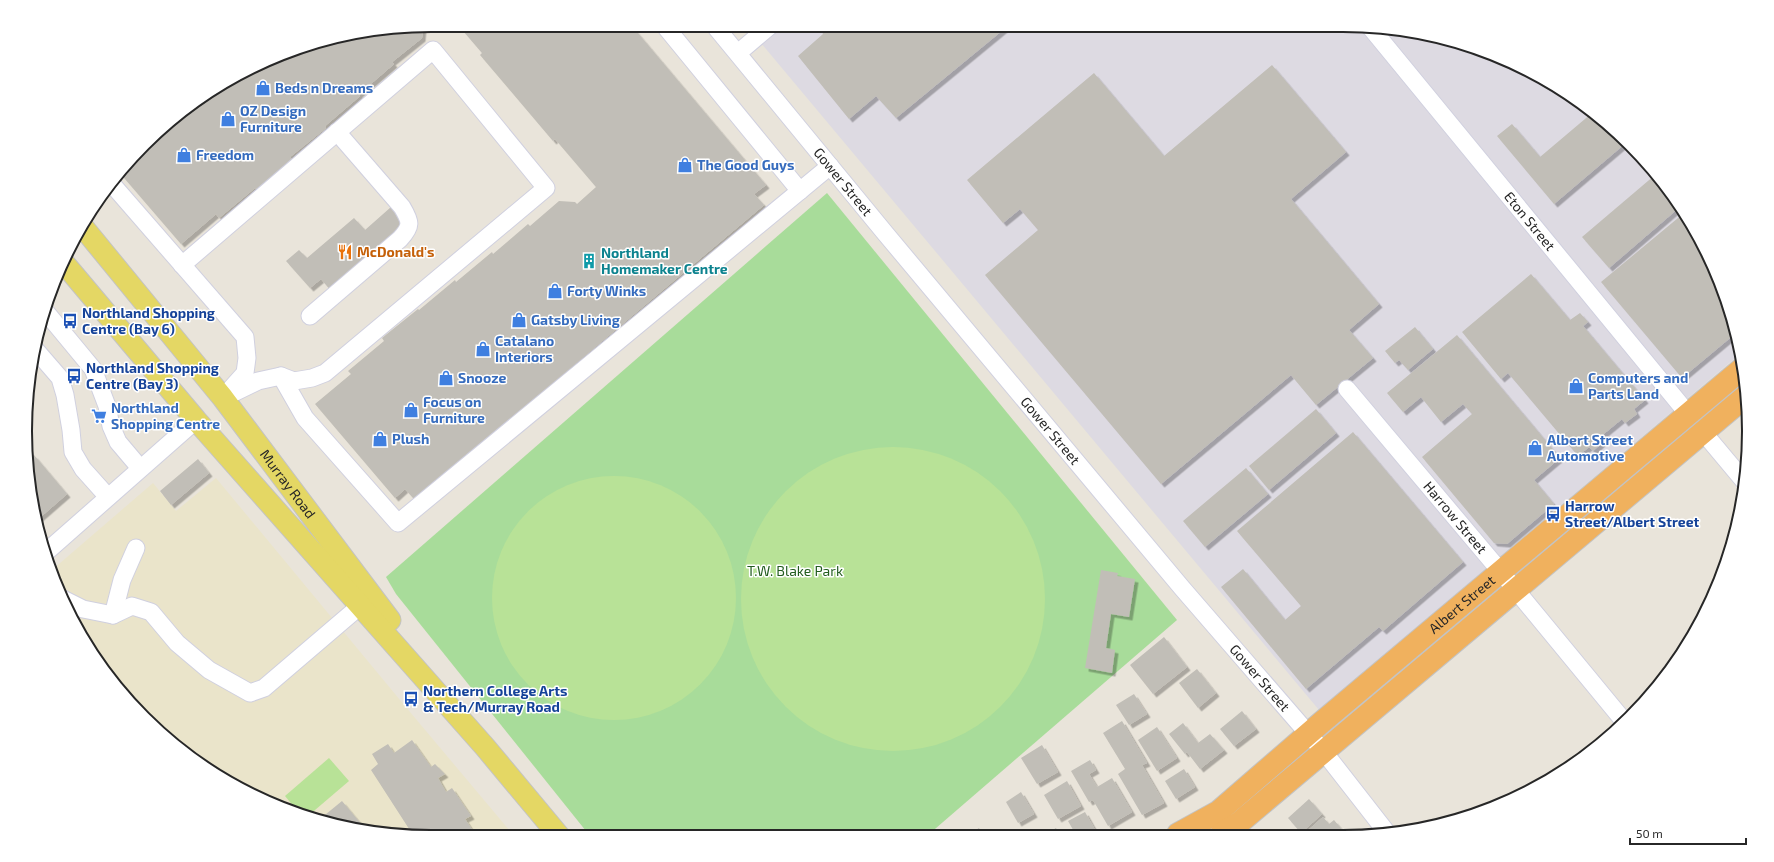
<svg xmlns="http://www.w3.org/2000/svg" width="1774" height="862" font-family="'Exo 2',sans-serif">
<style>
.industrial{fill:#dddae2}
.education{fill:#eae4ca}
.green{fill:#a8dc9a}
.pitch{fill:#b8e297}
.building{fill:#c1beb7;filter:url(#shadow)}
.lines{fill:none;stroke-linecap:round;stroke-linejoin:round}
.minor-casing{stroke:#d0d0df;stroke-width:19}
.major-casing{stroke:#c3c3c3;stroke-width:23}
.highway-casing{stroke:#c3c3c3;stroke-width:24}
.minor{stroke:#fff;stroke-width:17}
.major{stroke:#e4d764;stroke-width:21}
.highway{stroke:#f0b15e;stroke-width:22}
.labels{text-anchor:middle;stroke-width:3;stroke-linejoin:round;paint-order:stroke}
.shop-label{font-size:14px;font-weight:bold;fill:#366cbe;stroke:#fff;text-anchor:start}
.street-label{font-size:14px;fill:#272727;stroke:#fff}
.food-label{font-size:14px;font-weight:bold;fill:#c56008;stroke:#fff;text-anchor:start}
.culture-label{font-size:14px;font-weight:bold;fill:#0d838f;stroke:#fff;text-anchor:start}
.transit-label{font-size:14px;font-weight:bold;fill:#164399;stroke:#fff;text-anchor:start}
.park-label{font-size:14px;fill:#235d1f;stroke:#fff}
.rim{fill:none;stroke:#272727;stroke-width:2}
</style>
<defs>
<filter id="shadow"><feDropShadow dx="3.5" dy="3.5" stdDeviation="0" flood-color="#0004"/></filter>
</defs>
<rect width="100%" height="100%" fill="#e9e4da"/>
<path class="industrial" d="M746,25H1343L1422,33L1499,56L1569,94L1630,144L1681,206L1718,276L1741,353L1319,710Z"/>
<path class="education" d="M216,478L405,706L515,837H431L352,829L275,806L206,769L163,736L109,678L67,611L52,570L153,483L176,511Z"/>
<path class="green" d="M827,193L1177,620L928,835L590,836L396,594L386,577Z"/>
<g class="pitch">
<circle cx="893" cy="599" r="152"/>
<circle cx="614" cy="598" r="122"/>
<path d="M329,758L349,781L308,816L299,813L285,796Z"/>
</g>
<g class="building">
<path d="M458,25H631L766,185L754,194L764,205L414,499L405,489L395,498L315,404L351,374L348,371L384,341L382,338L418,309L419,310L455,280L456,282L492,252L493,254L528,224L530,226L559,201L575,202L577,204L596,187L555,139L553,141L480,55L482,53Z"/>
<path d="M824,25H1009L896,118L876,96L849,119L798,56L823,34L820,28Z"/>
<path d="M423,26L422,38L392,62L394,64L359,94L360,96L325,126L326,128L290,157L292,159L257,189L255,188L219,218L216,214L181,244L119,172L126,163L184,109L228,79L300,47L352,33Z"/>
<path d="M1272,65L1346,152L1291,199L1379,304L1349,330L1373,358L1316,405L1291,375L1161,484L985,275L1038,230L1020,209L1003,223L967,180L1094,73L1164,156Z"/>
<path d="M1592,113L1627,142L1554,204L1497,136L1512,124L1540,157Z"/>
<path d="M1655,175L1681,206L1609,268L1582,237Z"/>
<path d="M391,207L408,226L332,292L321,279L310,288L286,261L299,250L307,258L354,218L365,230Z"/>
<path d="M1684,213L1718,276L1736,333L1682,378L1601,282Z"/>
<path d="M1531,274L1570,320L1580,313L1588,322L1583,326L1645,400L1634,409L1637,414L1625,423L1622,419L1600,437L1604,441L1593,451L1589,447L1578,456L1508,373L1501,379L1462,332Z"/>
<path d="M1415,327L1433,349L1408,370L1399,360L1395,363L1385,351Z"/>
<path d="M1457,335L1560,458L1534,480L1554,504L1507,544L1494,543L1422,457L1472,414L1463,404L1441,422L1421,397L1403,412L1387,393Z"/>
<path d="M1316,409L1336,433L1269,490L1249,466Z"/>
<path d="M1353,432L1463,562L1383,631L1379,627L1306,689L1221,587L1243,569L1285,620L1301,606L1237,531Z"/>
<path d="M34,455L67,494L36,521L28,484V460Z"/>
<path d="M198,459L209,473L171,505L160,491Z"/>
<path d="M1246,468L1268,494L1205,547L1183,521Z"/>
<path d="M1101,570L1118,573L1117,576L1135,579L1129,617L1111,614L1106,648L1115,650L1112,673L1085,668Z"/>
<path d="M1164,637L1187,667L1153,694L1130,665Z"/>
<path d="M1197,669L1216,693L1198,708L1179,683Z"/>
<path d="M1134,694L1147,714L1129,725L1116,705Z"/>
<path d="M1242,711L1256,729L1234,746L1220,729Z"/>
<path d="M1122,721L1147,763L1142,765L1164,803L1142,815L1118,774L1125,769L1103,733Z"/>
<path d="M1183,723L1198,743L1210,734L1224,750L1200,769L1187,752L1185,754L1169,734Z"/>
<path d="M1157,727L1177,758L1157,771L1138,740Z"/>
<path d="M412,740L431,767L435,764L445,774L438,778L446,792L452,788L471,816L465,819L477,837H431L413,835L371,770L378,764L372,754L388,744L394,753Z"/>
<path d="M1042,745L1058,772L1037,784L1021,758Z"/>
<path d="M1090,760L1096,770L1089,774L1097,787L1112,778L1132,812L1108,826L1093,800L1089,802L1071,771Z"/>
<path d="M1184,769L1195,787L1176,799L1165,781Z"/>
<path d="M1067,781L1081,806L1058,819L1044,795Z"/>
<path d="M1021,792L1034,814L1018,823L1006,802Z"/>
<path d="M1309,799L1322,814L1301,833L1288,818Z"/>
<path d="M342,801L367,831L352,829L320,819Z"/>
<path d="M1085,812L1098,835H1076L1068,821Z"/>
<path d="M1323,817L1329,824L1334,820L1344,832L1342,834H1304Z"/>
<path d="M979,828L983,835H968Z"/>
<path d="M1056,828L1060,835H1044Z"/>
</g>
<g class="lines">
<g class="minor-casing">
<g id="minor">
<path d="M664,25L800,191"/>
<path id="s1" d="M714,25L885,233L1182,588L1324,752L1388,834"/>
<path id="s2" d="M1371,28L1688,414"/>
<path d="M738,53L771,25"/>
<path d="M111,183L245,337L247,358L245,373L228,392"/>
<path d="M182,265L433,50L546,188L325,373L312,378L294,381L281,376L258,381L223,398"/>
<path d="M45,311L93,369L107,406L111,426L118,442L140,468"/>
<path d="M310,316L400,239C412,226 411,222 402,207L337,132"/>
<path d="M34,348L60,378L65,395L71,430L73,452L83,469L108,497"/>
<path d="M281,376L305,418L398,523L830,166"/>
<path id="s3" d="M1347,389L1501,572L1623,720"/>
<path d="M1703,432L1744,481"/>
<path d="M45,553L196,420"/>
<path d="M63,599L83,609L113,615L132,606L151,612L177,643L209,670L250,693L264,688L360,606"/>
<path d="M113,615L122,580L136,548"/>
</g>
</g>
<g class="major-casing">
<g id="major">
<path id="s4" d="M82,226L223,398L390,620"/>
<path d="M63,262L196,420L485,747L560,837"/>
</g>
</g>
<g class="highway-casing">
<g id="highway">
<path id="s5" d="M1178,834L1218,812L1322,722L1743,368"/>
<path d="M1221,834L1240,822L1746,396"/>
</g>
</g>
<use href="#minor" class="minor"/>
<use href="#major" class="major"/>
<use href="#highway" class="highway"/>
</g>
<defs>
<g id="shop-bare" transform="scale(1.2)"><path d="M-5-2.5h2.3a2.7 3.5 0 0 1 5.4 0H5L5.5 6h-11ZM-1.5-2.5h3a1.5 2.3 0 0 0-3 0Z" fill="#3f7fe0" stroke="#fff" stroke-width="2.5" paint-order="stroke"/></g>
<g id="restaurant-bare" transform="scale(1.2)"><path d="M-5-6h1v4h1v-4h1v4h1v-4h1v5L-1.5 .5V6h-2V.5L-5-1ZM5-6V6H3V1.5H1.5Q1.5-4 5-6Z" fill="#e8710a" stroke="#fff" stroke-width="2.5" paint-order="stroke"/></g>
<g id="building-bare" transform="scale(1.2)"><path d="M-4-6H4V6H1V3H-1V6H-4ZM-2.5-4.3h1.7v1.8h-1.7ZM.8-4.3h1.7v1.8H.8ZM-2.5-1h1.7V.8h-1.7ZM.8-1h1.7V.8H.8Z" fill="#0f9aa8" stroke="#fff" stroke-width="2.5" paint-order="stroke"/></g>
<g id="bus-bare" transform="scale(1.2)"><path d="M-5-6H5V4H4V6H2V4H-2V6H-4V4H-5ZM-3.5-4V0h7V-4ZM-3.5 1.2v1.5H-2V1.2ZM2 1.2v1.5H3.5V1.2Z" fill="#1a4fb4" stroke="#fff" stroke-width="2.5" paint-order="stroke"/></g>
<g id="supermarket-bare" transform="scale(1.2)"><path d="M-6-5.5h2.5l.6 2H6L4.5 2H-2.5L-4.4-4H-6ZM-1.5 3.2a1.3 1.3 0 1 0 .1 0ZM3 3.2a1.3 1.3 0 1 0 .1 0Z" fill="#3f7fe0" stroke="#fff" stroke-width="2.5" paint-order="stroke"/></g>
</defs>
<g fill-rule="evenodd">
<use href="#shop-bare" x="263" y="88"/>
<use href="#shop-bare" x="228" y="119"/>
<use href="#shop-bare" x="184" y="155"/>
<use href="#shop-bare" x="685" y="165"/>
<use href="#restaurant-bare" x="345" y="252"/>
<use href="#building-bare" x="589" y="261"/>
<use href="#shop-bare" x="555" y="291"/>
<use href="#shop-bare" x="519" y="320"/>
<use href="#bus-bare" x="70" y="321"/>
<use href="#shop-bare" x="483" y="349"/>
<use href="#bus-bare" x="74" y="376"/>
<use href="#shop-bare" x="446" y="378"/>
<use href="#shop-bare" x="1576" y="386"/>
<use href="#shop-bare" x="411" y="410"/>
<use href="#supermarket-bare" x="99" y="416"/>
<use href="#shop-bare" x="380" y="439"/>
<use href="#shop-bare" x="1535" y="448"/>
<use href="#bus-bare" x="1553" y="514"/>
<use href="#bus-bare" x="411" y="699"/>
</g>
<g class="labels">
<g class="shop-label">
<text x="275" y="93">Beds n Dreams</text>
<text x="240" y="116">OZ Design<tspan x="240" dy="16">Furniture</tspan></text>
<text x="196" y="160">Freedom</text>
<text x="697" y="170">The Good Guys</text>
<text x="567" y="296">Forty Winks</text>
<text x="531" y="325">Gatsby Living</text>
<text x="495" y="346">Catalano<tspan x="495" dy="16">Interiors</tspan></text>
<text x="458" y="383">Snooze</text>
<text x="1588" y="383">Computers and<tspan x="1588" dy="16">Parts Land</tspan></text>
<text x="423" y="407">Focus on<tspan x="423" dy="16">Furniture</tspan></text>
<text x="111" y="413">Northland<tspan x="111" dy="16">Shopping Centre</tspan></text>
<text x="392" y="444">Plush</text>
<text x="1547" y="445">Albert Street<tspan x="1547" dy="16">Automotive</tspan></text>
</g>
<g class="street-label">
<text dy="5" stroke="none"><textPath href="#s1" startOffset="203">Gower Street</textPath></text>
<text dy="5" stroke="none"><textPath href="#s2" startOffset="250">Eton Street</textPath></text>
<text dy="5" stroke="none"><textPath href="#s1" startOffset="527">Gower Street</textPath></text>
<text dy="5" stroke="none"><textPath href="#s4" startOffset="330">Murray Road</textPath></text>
<text dy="5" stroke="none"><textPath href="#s3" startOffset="168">Harrow Street</textPath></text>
<text dy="5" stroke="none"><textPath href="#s5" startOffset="366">Albert Street</textPath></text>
<text dy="5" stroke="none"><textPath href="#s1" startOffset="851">Gower Street</textPath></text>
</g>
<g class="food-label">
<text x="357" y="257">McDonald's</text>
</g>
<g class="culture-label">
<text x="601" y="258">Northland<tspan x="601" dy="16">Homemaker Centre</tspan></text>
</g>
<g class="transit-label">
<text x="82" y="318">Northland Shopping<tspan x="82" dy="16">Centre (Bay 6)</tspan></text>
<text x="86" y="373">Northland Shopping<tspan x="86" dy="16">Centre (Bay 3)</tspan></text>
<text x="1565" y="511">Harrow<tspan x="1565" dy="16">Street/Albert Street</tspan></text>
<text x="423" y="696">Northern College Arts<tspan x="423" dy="16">&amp; Tech/Murray Road</tspan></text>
</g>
<g class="park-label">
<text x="795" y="576">T.W. Blake Park</text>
</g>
</g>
<path d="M0 0H1774V862H0ZM431 32H1343A399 399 0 0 1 1742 431V431A399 399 0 0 1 1343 830H431A399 399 0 0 1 32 431V431A399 399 0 0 1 431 32Z" fill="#fff" fill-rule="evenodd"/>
<path class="rim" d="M431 32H1343A399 399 0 0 1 1742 431V431A399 399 0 0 1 1343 830H431A399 399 0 0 1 32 431V431A399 399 0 0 1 431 32Z"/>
<path d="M1630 838v6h116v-6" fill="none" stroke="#272727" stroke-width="2"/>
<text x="1636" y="838" font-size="12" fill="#272727" stroke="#ffffff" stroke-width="3" paint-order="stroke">50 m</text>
</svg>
